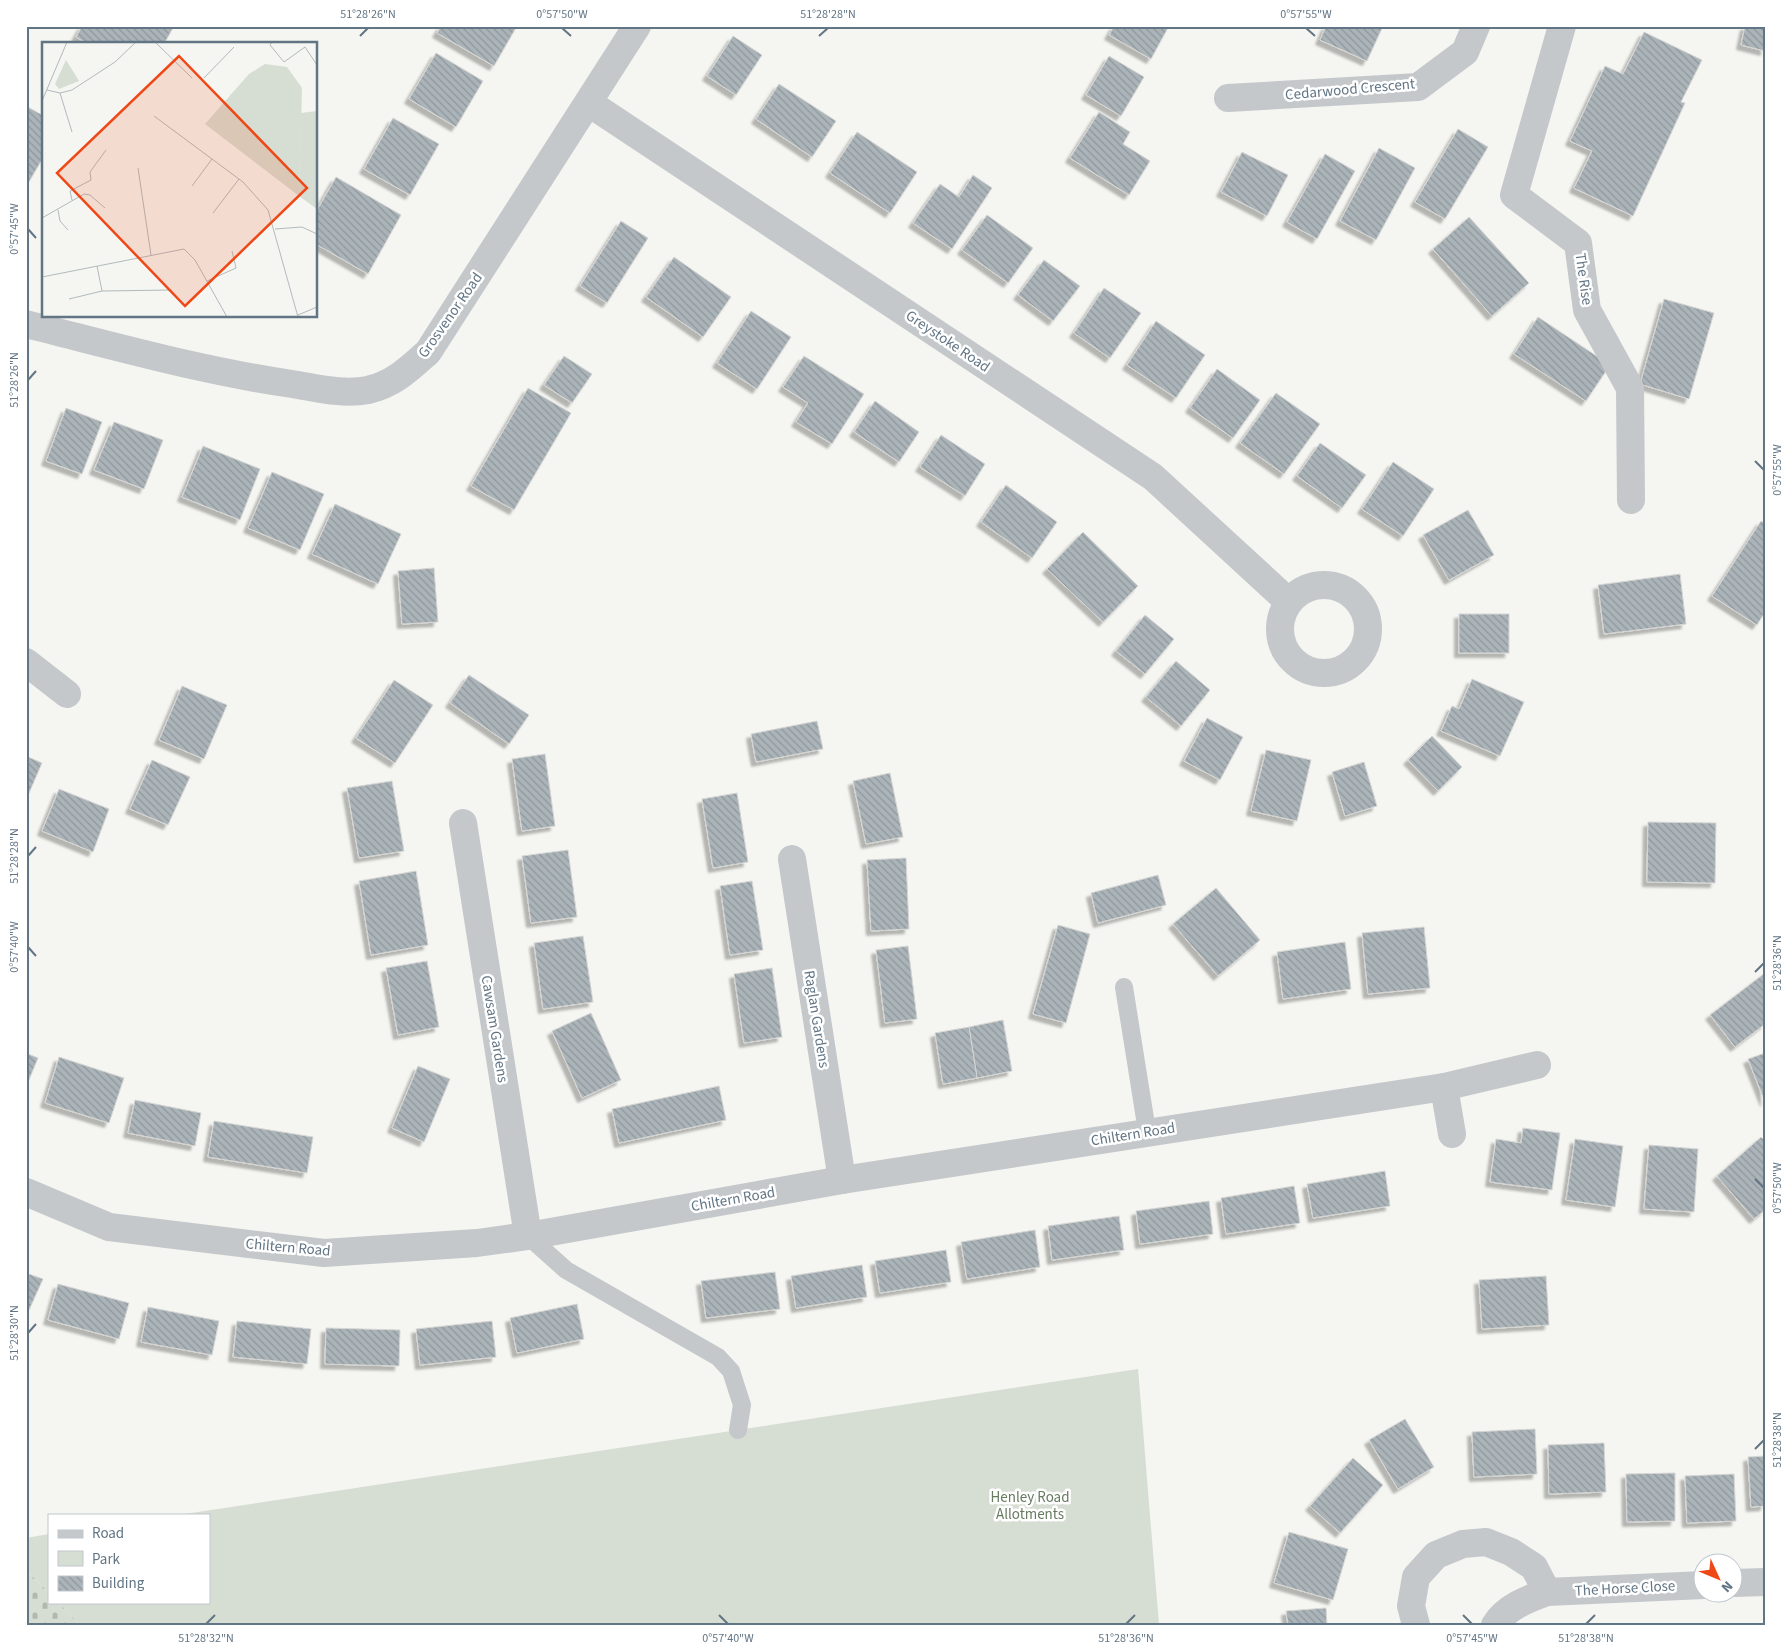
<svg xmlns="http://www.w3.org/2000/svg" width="1791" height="1651" font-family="'Source Sans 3',sans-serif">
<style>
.green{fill:#d6ddd2}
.cemetery{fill:url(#cemetery-stones)}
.building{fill:url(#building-back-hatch);stroke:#d6d6d4;filter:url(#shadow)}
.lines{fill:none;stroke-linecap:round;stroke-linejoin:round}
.service{stroke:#c4c8cb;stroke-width:18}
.minor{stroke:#c4c8cb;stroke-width:28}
.ticks{fill:none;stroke:#627584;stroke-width:2}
.labels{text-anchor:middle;stroke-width:5;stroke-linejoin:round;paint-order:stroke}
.street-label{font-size:15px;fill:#627584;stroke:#fff}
.park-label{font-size:15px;fill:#677b61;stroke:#fff}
.inset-road{fill:none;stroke:#b1babe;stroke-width:1}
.view{fill:#ef4817;fill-opacity:0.15;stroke:#ef4817;stroke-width:2.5}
.inset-edge{fill:none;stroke:#627584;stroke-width:2.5}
.neatline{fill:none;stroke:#627584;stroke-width:2}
.ticks-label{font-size:12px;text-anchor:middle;fill:#627584}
</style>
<defs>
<pattern id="cemetery-stones" width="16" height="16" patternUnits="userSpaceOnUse" patternTransform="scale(1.25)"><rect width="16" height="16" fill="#d6ddd2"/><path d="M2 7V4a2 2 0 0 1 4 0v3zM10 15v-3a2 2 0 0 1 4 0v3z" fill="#b1b8b0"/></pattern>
<pattern id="building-back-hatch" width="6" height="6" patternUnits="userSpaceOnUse" patternTransform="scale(1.25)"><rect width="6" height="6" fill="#abb4b9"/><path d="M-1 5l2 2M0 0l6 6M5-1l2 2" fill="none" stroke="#8f979c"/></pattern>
<filter id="shadow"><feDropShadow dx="-4.5" dy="4.5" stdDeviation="1" flood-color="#0004"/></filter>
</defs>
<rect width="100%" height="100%" fill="#f5f5f1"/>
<g class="green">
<path d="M1138,1369L1159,1625H80L58,1602H209V1515H178Z"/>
<path d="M49,1534V1593L26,1570V1538Z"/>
</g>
<path class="cemetery" d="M26,1570L49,1593V1602H58L80,1625H26Z"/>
<g class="building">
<path d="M82,26H174L164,44H88L76,37Z"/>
<path d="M441,26H517L494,66L437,33Z"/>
<path d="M1114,26H1169L1151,59L1109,35Z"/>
<path d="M1326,26H1383L1367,61L1320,40Z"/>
<path d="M1745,26H1765V51L1741,45Z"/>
<path d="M1644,32L1702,60L1681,102L1685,103L1633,216L1574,188L1592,151L1570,141L1605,66L1623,74Z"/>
<path d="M733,36L762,55L736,95L707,76Z"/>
<path d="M436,53L483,81L456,127L409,99Z"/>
<path d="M1109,56L1144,77L1121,116L1086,95Z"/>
<path d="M779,84L836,121L812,157L756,119Z"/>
<path d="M26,106L44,116V156L26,187Z"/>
<path d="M1099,112L1130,132L1123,144L1150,161L1129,195L1070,158Z"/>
<path d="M393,118L439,144L410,195L364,169Z"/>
<path d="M1458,129L1488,147L1445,219L1415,202Z"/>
<path d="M857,132L917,172L890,213L830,173Z"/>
<path d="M1379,148L1415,168L1376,240L1340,221Z"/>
<path d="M1242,152L1288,175L1267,216L1221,192Z"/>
<path d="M1325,154L1355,171L1317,239L1287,222Z"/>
<path d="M973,175L992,188L952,249L913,223L940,184L959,197Z"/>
<path d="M336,177L401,215L368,274L316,244V212Z"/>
<path d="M987,215L1033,248L1008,283L962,250Z"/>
<path d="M1469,217L1529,283L1492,316L1433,249Z"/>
<path d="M621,221L648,238L607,303L580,286Z"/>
<path d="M674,257L731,297L703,337L646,297Z"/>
<path d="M1044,260L1080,286L1053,321L1018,295Z"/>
<path d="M1104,288L1141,313L1110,358L1074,333Z"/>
<path d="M1664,299L1714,313L1689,399L1640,384Z"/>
<path d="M751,311L791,337L757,389L717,363Z"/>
<path d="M1538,317L1610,365L1586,401L1514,354Z"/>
<path d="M1156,321L1205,355L1176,398L1127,365Z"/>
<path d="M564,356L592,374L572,403L544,385Z"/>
<path d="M804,356L864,394L832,444L796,422L808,403L783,387Z"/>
<path d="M1217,369L1260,400L1233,438L1190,408Z"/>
<path d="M528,388L571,413L514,510L471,486Z"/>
<path d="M1276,393L1320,424L1284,474L1240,443Z"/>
<path d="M875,401L919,432L899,462L854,432Z"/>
<path d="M66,408L102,422L82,474L46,461Z"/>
<path d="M114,422L163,440L144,489L94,470Z"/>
<path d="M941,435L985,464L965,496L920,467Z"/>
<path d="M1320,443L1366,475L1342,508L1297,476Z"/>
<path d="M203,446L260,469L240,520L182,497Z"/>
<path d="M1393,462L1434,489L1403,536L1362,509Z"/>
<path d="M272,472L324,494L300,550L248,528Z"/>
<path d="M1006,485L1057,522L1032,558L981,522Z"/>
<path d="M335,504L401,534L378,584L312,554Z"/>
<path d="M1468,510L1494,555L1449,580L1423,535Z"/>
<path d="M1761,521L1765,523V612L1757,625L1712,596Z"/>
<path d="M1083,532L1138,586L1103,622L1047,569Z"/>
<path d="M434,568L438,622L402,624L398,571Z"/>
<path d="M1680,574L1686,624L1604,634L1598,585Z"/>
<rect x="1459" y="614" width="50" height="39"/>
<path d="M1145,615L1174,639L1145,674L1116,651Z"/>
<path d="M1176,661L1210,690L1181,726L1146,697Z"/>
<path d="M469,675L529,715L509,744L450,703Z"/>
<path d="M1472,679L1524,702L1500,756L1441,731L1452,706L1459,709Z"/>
<path d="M394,680L433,705L395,763L356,738Z"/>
<path d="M182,686L227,705L204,759L159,740Z"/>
<path d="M1207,718L1243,737L1220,780L1184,761Z"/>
<path d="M817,721L823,749L756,762L751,734Z"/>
<path d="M1432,736L1462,767L1438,791L1408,760Z"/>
<path d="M1266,750L1311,760L1297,821L1251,811Z"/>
<path d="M545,754L555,826L522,831L512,759Z"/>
<path d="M26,756L42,763L26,800Z"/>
<path d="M152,760L190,777L168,825L130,809Z"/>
<path d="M1364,762L1377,806L1345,816L1332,772Z"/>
<path d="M890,773L903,837L866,844L853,781Z"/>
<path d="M392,781L404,851L359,858L347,788Z"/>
<path d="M59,789L109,809L93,852L42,831Z"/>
<path d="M737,793L748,862L713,868L702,799Z"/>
<path d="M1648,822L1716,823L1715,883L1647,882Z"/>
<path d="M568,850L577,917L531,923L522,856Z"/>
<path d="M906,858L909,929L871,931L867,860Z"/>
<path d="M416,871L428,945L371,955L359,881Z"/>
<path d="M1158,875L1166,905L1098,923L1091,893Z"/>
<path d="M752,881L763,950L730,955L720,886Z"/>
<path d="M1216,888L1260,940L1218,976L1173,924Z"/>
<path d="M1058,925L1090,934L1066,1023L1033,1014Z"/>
<path d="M1424,927L1430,988L1368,994L1362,933Z"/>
<path d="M583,936L593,1002L543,1009L534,943Z"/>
<path d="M1345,942L1351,989L1283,999L1277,952Z"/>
<path d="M908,946L917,1019L885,1023L876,950Z"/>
<path d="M427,961L439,1027L398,1035L386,968Z"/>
<path d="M772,968L782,1037L744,1043L734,974Z"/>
<path d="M1765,973V1024L1735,1047L1710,1015Z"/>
<path d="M591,1013L621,1080L582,1098L552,1031Z"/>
<path d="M1003,1020L1012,1071L977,1078L969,1027Z"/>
<path d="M969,1027L977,1078L943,1084L935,1033Z"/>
<path d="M26,1053L38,1058L26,1087Z"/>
<path d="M1765,1053V1102L1748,1059Z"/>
<path d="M59,1057L124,1078L109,1123L45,1103Z"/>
<path d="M418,1066L450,1079L424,1142L392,1128Z"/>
<path d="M719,1086L726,1120L619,1143L612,1109Z"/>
<path d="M135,1100L201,1113L195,1146L128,1133Z"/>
<path d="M214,1121L313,1137L307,1173L208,1157Z"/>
<path d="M1523,1128L1560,1133L1552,1190L1490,1182L1496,1139L1521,1143Z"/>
<path d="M1761,1137L1765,1141V1210L1754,1219L1717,1176Z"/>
<path d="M1575,1139L1623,1146L1615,1207L1566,1200Z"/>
<path d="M1649,1145L1698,1149L1694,1212L1644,1209Z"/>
<path d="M1385,1171L1390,1206L1313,1218L1307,1184Z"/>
<path d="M1294,1186L1300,1223L1226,1234L1221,1198Z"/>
<path d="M1209,1201L1213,1234L1140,1244L1136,1211Z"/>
<path d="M1119,1216L1124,1250L1052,1260L1048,1226Z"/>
<path d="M1035,1230L1040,1267L967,1279L961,1242Z"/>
<path d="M946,1250L951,1282L880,1293L875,1261Z"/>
<path d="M862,1265L867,1297L796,1308L791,1276Z"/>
<path d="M775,1272L780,1309L706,1318L701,1281Z"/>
<path d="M26,1273L43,1279L29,1310L26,1309Z"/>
<path d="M1546,1276L1549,1325L1482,1329L1479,1280Z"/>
<path d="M58,1284L129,1303L119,1339L48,1320Z"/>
<path d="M577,1304L584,1339L517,1353L510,1318Z"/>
<path d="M148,1307L219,1321L212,1355L141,1342Z"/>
<path d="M237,1321L311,1329L307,1364L233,1357Z"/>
<path d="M492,1321L496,1357L420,1365L416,1329Z"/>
<path d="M326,1328L400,1330L399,1366L325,1364Z"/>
<path d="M1405,1419L1434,1467L1398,1489L1369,1440Z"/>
<path d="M1535,1429L1537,1474L1474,1477L1472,1432Z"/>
<path d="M1604,1443L1606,1492L1549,1494L1548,1445Z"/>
<path d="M1765,1456V1506L1751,1507L1748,1457Z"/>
<path d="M1353,1458L1383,1485L1340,1533L1310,1506Z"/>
<path d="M1675,1473V1521L1627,1522L1626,1474Z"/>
<path d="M1734,1474L1736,1521L1687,1523L1685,1476Z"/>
<path d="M1289,1532L1348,1549L1333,1600L1274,1583Z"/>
<path d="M1326,1608L1327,1625H1288L1286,1611Z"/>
</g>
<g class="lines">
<g class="service">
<path d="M1124,987L1147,1131"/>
<path d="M528,1236L566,1270L718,1357L731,1371L742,1405L738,1430"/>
</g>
<g class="minor">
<path d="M1562,26L1514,195L1578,243L1587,310L1630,388L1631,500"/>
<path d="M1228,98L1418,87L1465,52L1476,26"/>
<path d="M589,103L1153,477L1289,602"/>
<path d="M26,324C114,346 202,371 292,384C317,388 343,395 368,390C394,384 409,369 428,352L637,26"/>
<circle cx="1324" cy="629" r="44"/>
<path d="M26,662L67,694"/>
<path d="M463,823L528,1236"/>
<path d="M792,859L842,1180"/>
<path d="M1444,1087L1452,1134"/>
<path d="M26,1192L109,1227L324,1253L477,1243L528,1236L842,1180L1444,1087L1537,1065"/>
<path d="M1734,1583L1765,1582"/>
<path d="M1547,1592L1704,1585"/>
<path d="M1416,1625L1411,1606L1416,1577L1436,1555L1463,1544L1486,1542L1511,1552L1534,1567L1547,1592C1528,1599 1506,1607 1495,1625"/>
</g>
</g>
<path class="ticks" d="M562,28L571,36M1306,28L1315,36M360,36L368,28M819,36L828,28M28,229L36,238M28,380L36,371M1755,461L1764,470M28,856L36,847M28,947L36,956M1755,972L1764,963M1755,1179L1764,1188M28,1333L36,1324M1755,1449L1764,1440M719,1615L728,1624M1463,1615L1472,1624M206,1624L215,1615M1126,1624L1135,1615M1586,1624L1595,1615"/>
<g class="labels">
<g class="street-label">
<text transform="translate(1350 89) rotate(-5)" y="5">Cedarwood Crescent</text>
<text transform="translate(1584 279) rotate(82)" y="5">The Rise</text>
<text transform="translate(450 315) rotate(-55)" y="5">Grosvenor Road</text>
<text transform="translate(948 341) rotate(34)" y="5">Greystoke Road</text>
<text transform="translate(817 1019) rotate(81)" y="5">Raglan Gardens</text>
<text transform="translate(495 1029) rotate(81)" y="5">Cawsam Gardens</text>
<text transform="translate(1133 1134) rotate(-9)" y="5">Chiltern Road</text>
<text transform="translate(733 1199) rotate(-10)" y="5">Chiltern Road</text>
<text transform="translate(288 1247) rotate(5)" y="5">Chiltern Road</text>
<text transform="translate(1625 1588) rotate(-3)" y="5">The Horse Close</text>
</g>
<g class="park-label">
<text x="1030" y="1502">Henley Road<tspan x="1030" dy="17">Allotments</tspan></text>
</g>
</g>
<g transform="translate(42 42)">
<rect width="275" height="275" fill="#f5f5f1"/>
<path d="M24,18L37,39L17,47L13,42ZM223,22L245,25L260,46L257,154L163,82L207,32Z" fill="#d6ddd2"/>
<path d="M275,69V167L257,154L259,71Z" fill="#d6ddd2"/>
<path class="inset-road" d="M113,0L150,36M230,0L228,3L242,20L263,5L275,23M162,36L192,5M5,48L18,51L30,48L73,20L94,0M18,51L30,90M0,59L25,0M112,74L201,140L226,168L256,275M96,126L109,213M150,144L170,117M30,158L28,149L49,138L48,130L64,108M16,168L18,179L26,188M171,171L197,137M0,176L42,152L48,153L63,166M233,187L260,185L275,192M0,235L142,207L153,218L185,275M165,239L194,226L190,209M60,249L130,248M27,257L60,249L55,224M256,273L275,265"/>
<path class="view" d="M137,14L265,146L143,264L15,131Z"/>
<rect width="275" height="275" class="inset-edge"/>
</g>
<rect width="1791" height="1651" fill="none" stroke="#ffffff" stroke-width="55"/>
<rect x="48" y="1514" width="162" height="90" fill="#ffffff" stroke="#c0c8ce"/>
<rect x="58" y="1530" width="25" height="8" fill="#c4c8cb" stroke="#c0c8ce"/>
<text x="92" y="1538" font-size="15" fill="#627584">Road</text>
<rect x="58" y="1551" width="25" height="15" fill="#d6ddd2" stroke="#c0c8ce"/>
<text x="92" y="1564" font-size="15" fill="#627584">Park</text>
<rect x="58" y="1576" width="25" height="15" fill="url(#building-back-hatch)" stroke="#c0c8ce"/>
<text x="92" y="1588" font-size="15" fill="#627584">Building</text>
<g transform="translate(1718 1578) rotate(134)"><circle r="24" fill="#ffffff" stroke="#c0c8ce"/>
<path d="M0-4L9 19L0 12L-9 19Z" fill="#ef4817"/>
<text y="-8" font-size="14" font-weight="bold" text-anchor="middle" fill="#627584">N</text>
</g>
<rect x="28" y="28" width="1736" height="1596" class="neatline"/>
<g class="ticks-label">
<text x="368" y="18">51°28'26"N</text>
<text x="562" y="18">0°57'50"W</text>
<text x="828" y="18">51°28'28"N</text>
<text x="1306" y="18">0°57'55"W</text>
<text transform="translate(14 229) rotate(-90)" y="4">0°57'45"W</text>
<text transform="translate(14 380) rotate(-90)" y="4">51°28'26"N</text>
<text transform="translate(1777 470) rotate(-90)" y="4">0°57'55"W</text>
<text transform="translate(14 856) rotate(-90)" y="4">51°28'28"N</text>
<text transform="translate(14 947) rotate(-90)" y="4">0°57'40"W</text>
<text transform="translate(1777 963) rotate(-90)" y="4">51°28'36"N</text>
<text transform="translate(1777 1188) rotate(-90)" y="4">0°57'50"W</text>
<text transform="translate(14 1333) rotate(-90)" y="4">51°28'30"N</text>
<text transform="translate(1777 1440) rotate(-90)" y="4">51°28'38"N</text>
<text x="206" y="1642">51°28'32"N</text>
<text x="728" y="1642">0°57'40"W</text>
<text x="1126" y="1642">51°28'36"N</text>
<text x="1472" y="1642">0°57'45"W</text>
<text x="1586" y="1642">51°28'38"N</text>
</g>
</svg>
